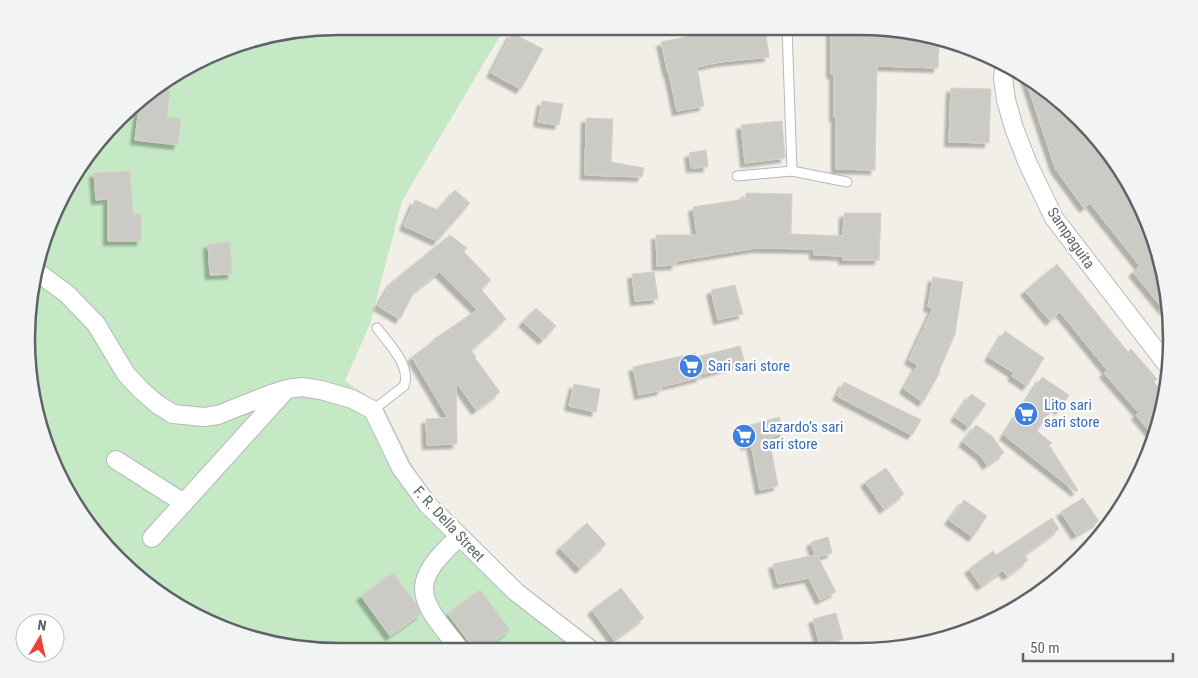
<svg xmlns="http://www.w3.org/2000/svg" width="1198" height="678" font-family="'Roboto Condensed',sans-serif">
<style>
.green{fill:#c5e8c5}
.building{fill:#cccac5;stroke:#d6d1c6;filter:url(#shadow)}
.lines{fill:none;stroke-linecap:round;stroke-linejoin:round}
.lane-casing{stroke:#b5b8bc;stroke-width:11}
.street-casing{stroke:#b5b8bc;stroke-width:20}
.lane{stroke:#fff;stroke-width:9}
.street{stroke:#fff;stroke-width:18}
.labels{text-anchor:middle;stroke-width:4.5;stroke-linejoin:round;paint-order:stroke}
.street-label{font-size:15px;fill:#5f6368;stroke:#fff}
.shop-label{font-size:15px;fill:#366cbe;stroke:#fff;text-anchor:start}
.rim{fill:none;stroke:#5f6368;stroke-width:2.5}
</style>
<defs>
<filter id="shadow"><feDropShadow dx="-4.5" dy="4.5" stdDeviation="1" flood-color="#0004"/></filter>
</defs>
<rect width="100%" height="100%" fill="#f1efe8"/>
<path class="green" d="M339,26H508L497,41L402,201L370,324L345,381L383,406L418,477L435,504L521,585L568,624L609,650L319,651L239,635L182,610L104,545L50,458L27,359L37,258L79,165L149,91L239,43Z"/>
<g class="building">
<path d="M723,27H765L769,57L720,62L697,67L704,106L677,111L669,73H668L661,42L723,29Z"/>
<path d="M831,27L883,28L939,37L938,68L877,66L875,170L836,169V117H834V74H831Z"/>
<path d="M512,33L543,49L521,89L491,73Z"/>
<path d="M1025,77L1092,135L1094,142L1116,173L1118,171L1161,258L1165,311L1133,272L1140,266L1090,203L1084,208L1055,168Z"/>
<path d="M153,88L170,90L167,117L181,119L178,145L135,140L140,100Z"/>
<path d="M951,88L991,89L989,143L949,142Z"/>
<path d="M542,101L563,104L559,125L538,122Z"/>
<path d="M586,118L613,119L611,162L644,168L642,177L585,175Z"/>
<path d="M782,121L785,158L745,163L741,125Z"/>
<path d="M706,150L708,167L691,168L689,153Z"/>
<path d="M130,171L133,214H141V241H108V199L96,200L94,173Z"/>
<path d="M455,190L470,203L437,241L404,226L415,200L438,210Z"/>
<path d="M746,193L792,194L791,234L843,236L844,213H881L879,260H843V256L814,255V249L756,248L676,261V265L657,266L656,235H697L693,207L745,199Z"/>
<path d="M450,235L467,248L464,252L491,280L481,289L506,319L471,350L476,357L475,358L500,392L476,410L456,382L457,444L427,445L426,419L448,418L412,357L434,341L433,340L477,310L439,272L414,292L400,319L378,306L392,282Z"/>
<path d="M230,242L232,274L210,275L208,244Z"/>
<path d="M1057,264L1128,352L1131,349L1157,379L1154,382L1164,394L1151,433L1136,415L1139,413L1104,373L1107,370L1060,312L1050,321L1025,291Z"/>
<path d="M654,272L658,299L635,301L632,274Z"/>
<path d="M933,277L963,282L955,334L939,371L940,372L923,402L904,389L918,365L909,360L933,308L928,307Z"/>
<path d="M735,285L743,314L718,320L711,290Z"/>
<path d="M536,308L556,326L543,340L523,322Z"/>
<path d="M1005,331L1044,358L1027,386L1012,376L1014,373L989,357Z"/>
<path d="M740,346L745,363L700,375L701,377L661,387L662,390L639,395L633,367L695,353L696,357Z"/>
<path d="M1042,377L1069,395L1060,410L1054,406L1037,431L1052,443L1049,445L1078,490L1076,492L1004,435Z"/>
<path d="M844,382L921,420L912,435L837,396Z"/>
<path d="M574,384L600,389L596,412L569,406Z"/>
<path d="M971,394L986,404L969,427L955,417Z"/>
<path d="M779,417L785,432L769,438L778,486L760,490L751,444L746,446L740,428Z"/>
<path d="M976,425L992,436L1004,453L987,465L981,456L963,442Z"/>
<path d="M886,468L904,494L884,509L865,482Z"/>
<path d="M1083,498L1099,521L1076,535L1061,512Z"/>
<path d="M964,500L987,516L973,537L949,520Z"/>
<path d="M1052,518L1059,529L1024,555L1028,560L1007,576L1003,570L981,586L969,569L993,551L996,555Z"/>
<path d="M587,523L606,544L580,569L560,548Z"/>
<path d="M828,537L832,553L818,557L836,592L820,600L809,578L778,584L773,564L815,555L811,542Z"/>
<path d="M393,573L417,605L421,614L390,636L361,596Z"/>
<path d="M621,588L644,618L614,640L592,610Z"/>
<path d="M480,590L510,630L482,651H476L448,614Z"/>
<path d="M836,613L843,639L820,645L813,619Z"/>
</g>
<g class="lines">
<g class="lane-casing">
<g id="lane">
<path d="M787,27L792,171"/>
<path d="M737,176L792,171L847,182"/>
<path d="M373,410L404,386C412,366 388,343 377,328"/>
</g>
</g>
<g class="street-casing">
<g id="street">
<path d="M1005,64L1003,78L1006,100L1014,128L1028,164L1054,218L1168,366"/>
<path d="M36,271L67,294L96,324L126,374L141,390L157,404L173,414L204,417L218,415L271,394L287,389L302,387L321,390L352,399L373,410L401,468L428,505L516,592L591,650"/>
<path d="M116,460L184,503"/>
<path d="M459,537C404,587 421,600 461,651"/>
<path d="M152,538L285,391"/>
</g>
</g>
<use href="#lane" class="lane"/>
<use href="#street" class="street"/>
</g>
<defs>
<g id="supermarket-disc" transform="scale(1.25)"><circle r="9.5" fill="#3f7fe0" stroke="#fff"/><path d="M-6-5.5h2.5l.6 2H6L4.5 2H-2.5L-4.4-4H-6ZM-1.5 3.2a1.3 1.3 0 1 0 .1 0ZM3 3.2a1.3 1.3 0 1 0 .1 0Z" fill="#fff"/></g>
</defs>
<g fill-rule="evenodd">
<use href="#supermarket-disc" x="691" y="366"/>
<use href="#supermarket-disc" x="1026" y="414"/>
<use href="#supermarket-disc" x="744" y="436"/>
</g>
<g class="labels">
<g class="street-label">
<text transform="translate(1071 238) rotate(55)" y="5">Sampaguita</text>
<text transform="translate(449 524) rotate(47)" y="5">F. R. Della Street</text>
</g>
<g class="shop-label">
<text x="708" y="371">Sari sari store</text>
<text x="1044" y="410">Lito sari<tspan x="1044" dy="17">sari store</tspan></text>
<text x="762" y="432">Lazardo’s sari<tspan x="762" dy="17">sari store</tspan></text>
</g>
</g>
<path d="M0 0H1198V678H0ZM339 35H859A304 304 0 0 1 1163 339V339A304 304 0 0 1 859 643H339A304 304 0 0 1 35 339V339A304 304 0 0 1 339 35Z" fill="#f2f3f3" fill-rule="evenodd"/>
<path class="rim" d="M339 35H859A304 304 0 0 1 1163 339V339A304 304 0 0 1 859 643H339A304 304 0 0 1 35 339V339A304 304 0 0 1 339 35Z"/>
<g transform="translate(40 638) rotate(9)"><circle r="24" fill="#ffffff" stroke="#bfc1c3"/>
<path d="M0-4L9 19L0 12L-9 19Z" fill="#ea4335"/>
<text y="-8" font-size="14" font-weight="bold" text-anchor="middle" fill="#5f6368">N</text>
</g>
<path d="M1023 653v8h150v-8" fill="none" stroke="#5f6368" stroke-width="2.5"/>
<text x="1030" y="653" font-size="15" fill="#5f6368" stroke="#ffffff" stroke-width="4" paint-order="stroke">50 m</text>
</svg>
